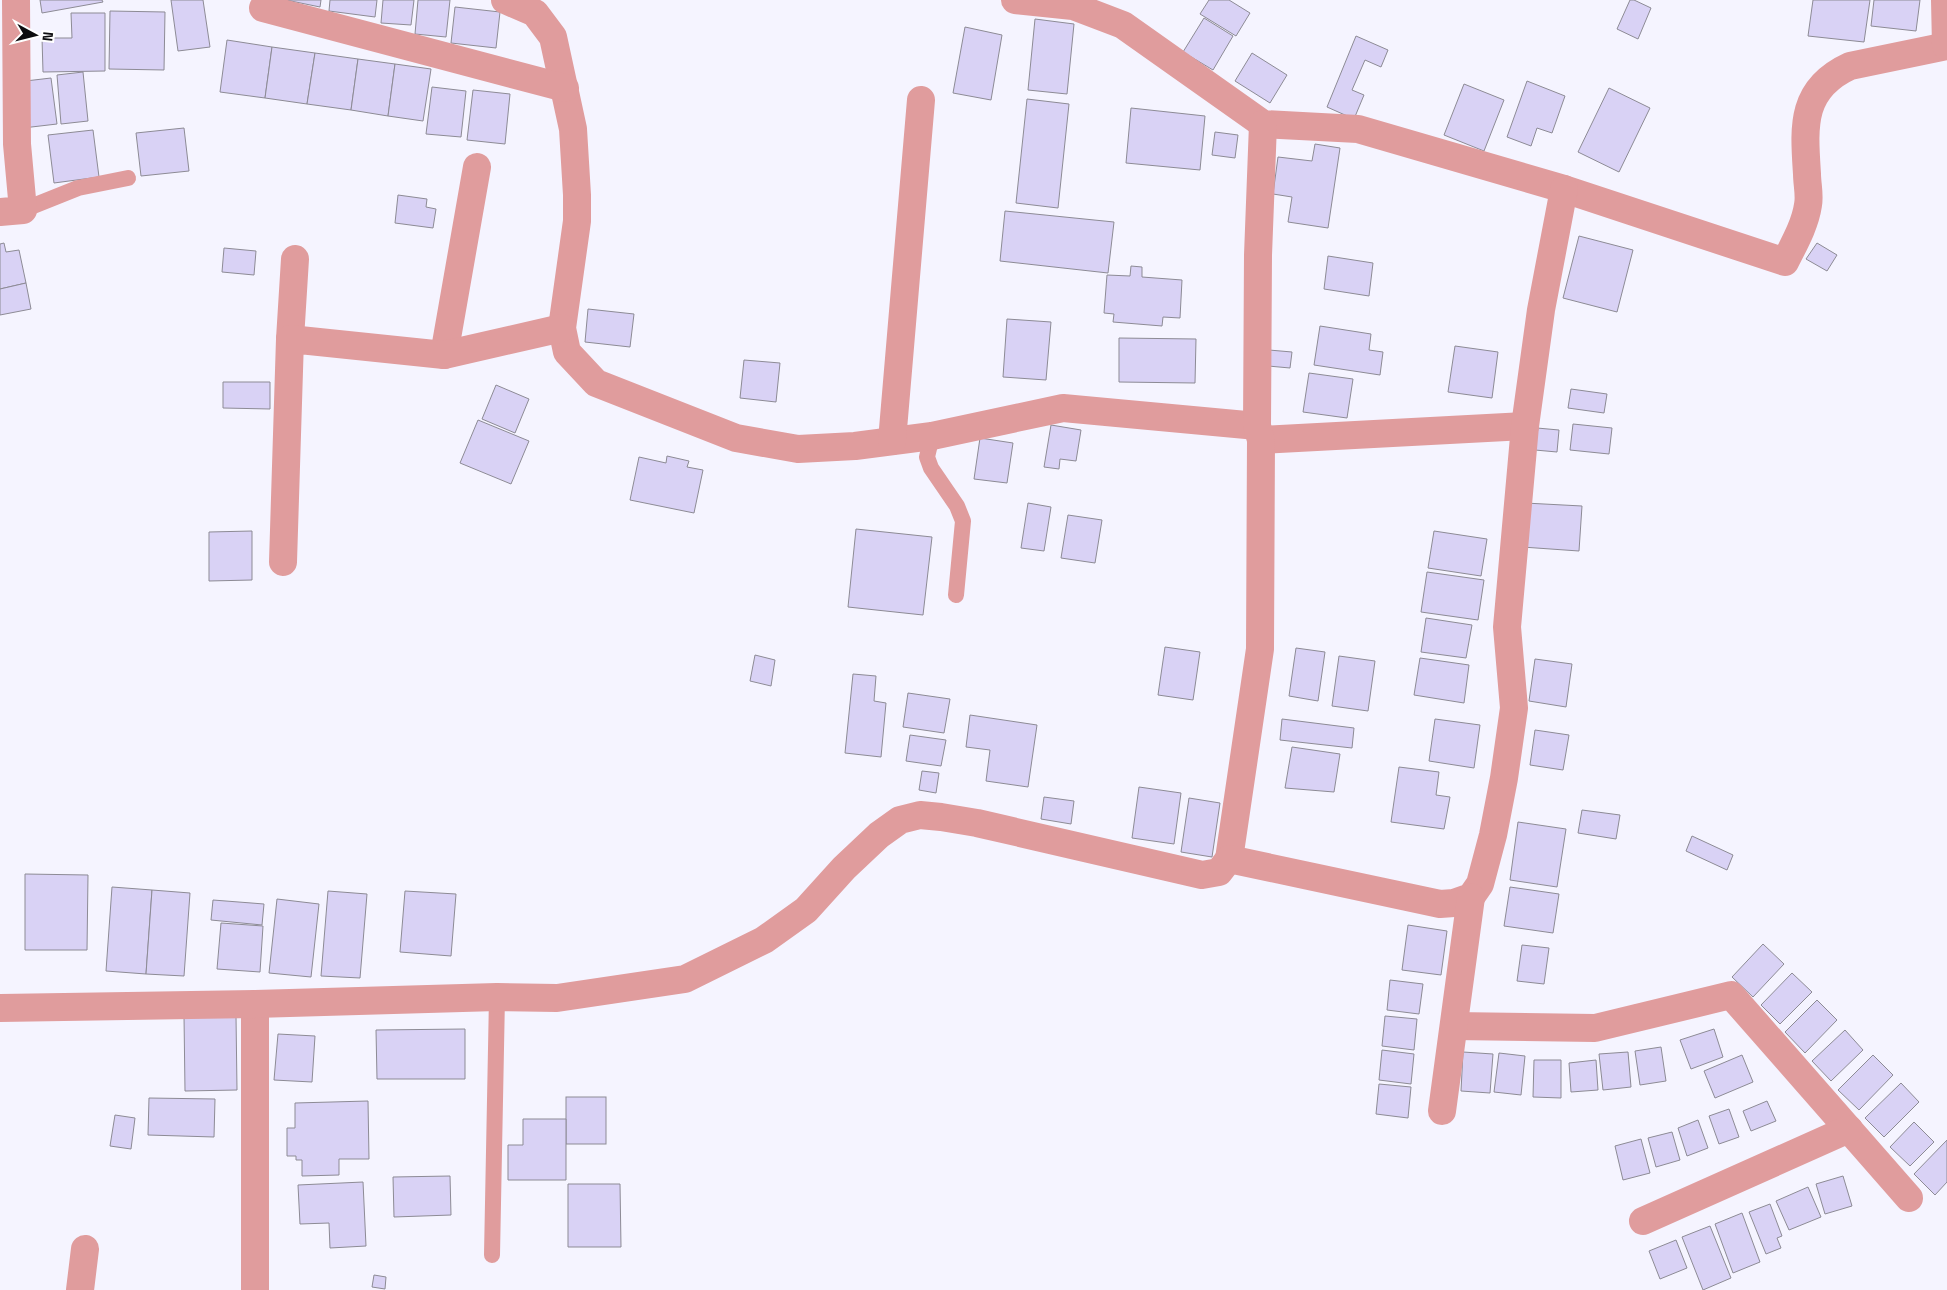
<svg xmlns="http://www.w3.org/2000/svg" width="1947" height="1290" font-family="'Space Grotesk',sans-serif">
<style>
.building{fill:#d9d2f5;stroke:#8d8b95}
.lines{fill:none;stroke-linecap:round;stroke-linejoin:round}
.lane{stroke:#e09c9d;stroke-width:16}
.street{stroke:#e09c9d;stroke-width:28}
</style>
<rect width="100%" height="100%" fill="#f5f4ff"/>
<g class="building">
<path d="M40,0H102L103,2L42,13Z"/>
<path d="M171,0H203L210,47L178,51Z"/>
<path d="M286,0H321L320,7Z"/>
<path d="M330,0H377L375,17L329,11Z"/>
<path d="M383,0H414L411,25L381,23Z"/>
<path d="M418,0H450L446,37L415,34Z"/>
<path d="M1209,0H1229L1250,13L1236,36L1200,14Z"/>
<path d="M1630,0H1634L1651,8L1638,39L1617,29Z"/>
<path d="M1813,0H1870L1864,42L1808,36Z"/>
<path d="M1874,0H1920L1916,31L1871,26Z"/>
<path d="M455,7L500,12L496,48L451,43Z"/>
<path d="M110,11L165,12L164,70L109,69Z"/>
<path d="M71,13H105V71L43,72L42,38H72Z"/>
<path d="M1204,18L1233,36L1213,70L1183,52Z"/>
<path d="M1035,19L1074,24L1067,94L1028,90Z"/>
<path d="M965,27L1002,35L991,100L953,93Z"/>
<path d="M1356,36L1388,50L1381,67L1365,60L1352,90L1364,95L1354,119L1327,107Z"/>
<path d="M227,40L272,47L265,98L220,92Z"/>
<path d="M272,47L315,53L307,104L265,98Z"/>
<path d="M315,53L358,59L351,110L307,104Z"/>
<path d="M1252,53L1287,75L1270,103L1235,81Z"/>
<path d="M358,59L395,64L388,116L351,110Z"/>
<path d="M395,64L431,69L423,121L388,116Z"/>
<path d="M83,72L88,121L61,124L57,75Z"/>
<path d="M51,78L57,124L23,128L17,82Z"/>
<path d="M1527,81L1565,96L1552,133L1537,128L1531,146L1507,137Z"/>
<path d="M1464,84L1504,100L1484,151L1444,135Z"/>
<path d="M432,87L466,91L461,137L426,134Z"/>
<path d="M1609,88L1650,108L1619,172L1578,152Z"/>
<path d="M473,90L510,94L505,144L467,140Z"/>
<path d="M1027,99L1069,104L1058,208L1016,203Z"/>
<path d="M1131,108L1205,116L1200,170L1126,163Z"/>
<path d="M184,128L189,171L141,176L136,133Z"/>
<path d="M93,130L99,177L54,183L48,135Z"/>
<path d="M1215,132L1238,135L1235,158L1212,155Z"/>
<path d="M1315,144L1340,148L1328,228L1288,222L1292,197L1273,194L1278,157L1312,161Z"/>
<path d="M398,195L427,199L426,207L436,209L433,228L395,223Z"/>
<path d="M1005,211L1114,222L1108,273L1000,261Z"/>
<path d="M1579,236L1633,250L1617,312L1563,298Z"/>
<path d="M4,243L6,252L19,250L26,283L0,289V244Z"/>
<path d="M1817,243L1837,255L1827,271L1806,259Z"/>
<path d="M224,248L256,251L254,275L222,272Z"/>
<path d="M1328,256L1373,263L1369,296L1324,289Z"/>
<path d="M1131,266L1142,267V277L1182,280L1180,318L1163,317L1162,326L1113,322L1114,314L1104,313L1107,275L1130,276Z"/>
<path d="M26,283L31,309L0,315V289Z"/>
<path d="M588,309L634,314L630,347L585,342Z"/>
<path d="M1007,319L1051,322L1046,380L1003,377Z"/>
<path d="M1320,326L1371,334L1369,350L1383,352L1380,375L1314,365Z"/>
<path d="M1119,338L1196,339L1195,383L1119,382Z"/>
<path d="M1455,346L1498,352L1492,398L1448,392Z"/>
<path d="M1269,350L1292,352L1290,368L1268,366Z"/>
<path d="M744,360L780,363L776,402L740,398Z"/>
<path d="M1309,373L1353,379L1347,418L1303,412Z"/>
<path d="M223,382H270V409L223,408Z"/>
<path d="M496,385L529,399L515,433L482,419Z"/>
<path d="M1571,389L1607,394L1604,413L1568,408Z"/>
<path d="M478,420L529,441L511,484L460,463Z"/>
<path d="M1573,424L1612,428L1609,454L1570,450Z"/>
<path d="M1051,425L1081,430L1076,461L1060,459L1059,469L1044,467Z"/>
<path d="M1537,428L1559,430L1557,452L1535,450Z"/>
<path d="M980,438L1013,443L1007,483L974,479Z"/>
<path d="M667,456L689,461L687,467L703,470L694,513L630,500L639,457L666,463Z"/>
<path d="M1028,503L1051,507L1044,551L1021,548Z"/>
<path d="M1525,503L1582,506L1579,551L1522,547Z"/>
<path d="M1068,515L1102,520L1095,563L1061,558Z"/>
<path d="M856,529L932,537L923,615L848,607Z"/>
<path d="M252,531V580L209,581V532Z"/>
<path d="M1434,531L1487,539L1481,576L1428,568Z"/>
<path d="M1427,572L1484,580L1478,620L1421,612Z"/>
<path d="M1426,618L1472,625L1466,658L1421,652Z"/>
<path d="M1165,647L1200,652L1193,700L1158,695Z"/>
<path d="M1296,648L1325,652L1318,701L1289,696Z"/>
<path d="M755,655L775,660L771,686L750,681Z"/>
<path d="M1339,656L1375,661L1368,711L1332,706Z"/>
<path d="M1420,658L1469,665L1464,703L1414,695Z"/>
<path d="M1535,659L1572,664L1566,707L1529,701Z"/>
<path d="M853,674L876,676L874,701L886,703L881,757L845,753Z"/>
<path d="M908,693L950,699L944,733L903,727Z"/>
<path d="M970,715L1037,725L1028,787L986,781L990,750L966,747Z"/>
<path d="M1282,719L1354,728L1352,748L1280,740Z"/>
<path d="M1435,719L1480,725L1474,768L1429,761Z"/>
<path d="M1535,730L1569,735L1563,770L1530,765Z"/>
<path d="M910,735L946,740L941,766L906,761Z"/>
<path d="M1292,747L1340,754L1334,792L1285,788Z"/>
<path d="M1399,767L1439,772L1436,795L1450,797L1444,829L1391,822Z"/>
<path d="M922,771L939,773L936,793L919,790Z"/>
<path d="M1139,787L1181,793L1174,844L1132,838Z"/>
<path d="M1044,797L1074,801L1071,824L1041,819Z"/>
<path d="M1189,798L1220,803L1212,857L1181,852Z"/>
<path d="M1582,810L1620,815L1616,839L1578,833Z"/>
<path d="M1518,822L1566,829L1557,887L1510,880Z"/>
<path d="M1692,836L1733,855L1727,870L1686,851Z"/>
<path d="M25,874L88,875L87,950H25Z"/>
<path d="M112,887L152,890L146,974L106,971Z"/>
<path d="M1510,887L1559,894L1553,933L1504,926Z"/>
<path d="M152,890L190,893L184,976L146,974Z"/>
<path d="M328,891L367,894L360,978L321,976Z"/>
<path d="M405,891L456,894L451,956L400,952Z"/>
<path d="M277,899L319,904L311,977L269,973Z"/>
<path d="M213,900L264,904L262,925L211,920Z"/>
<path d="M221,923L263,926L260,972L217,969Z"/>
<path d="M1408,925L1447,931L1441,975L1402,970Z"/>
<path d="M1763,944L1784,964L1753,997L1732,977Z"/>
<path d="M1522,945L1549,948L1544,984L1517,981Z"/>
<path d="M1792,973L1812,992L1780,1024L1761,1005Z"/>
<path d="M1390,980L1423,984L1419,1014L1387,1010Z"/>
<path d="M1817,1000L1837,1020L1805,1053L1785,1032Z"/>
<path d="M184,1016H236L237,1090L185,1091Z"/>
<path d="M1385,1016L1417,1019L1414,1050L1382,1046Z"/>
<path d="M465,1029V1079H377L376,1030Z"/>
<path d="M1714,1029L1723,1057L1691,1069L1680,1040Z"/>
<path d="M1845,1030L1863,1050L1831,1081L1812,1061Z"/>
<path d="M278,1034L315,1036L312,1082L274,1080Z"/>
<path d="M1661,1047L1666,1081L1640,1085L1635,1051Z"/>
<path d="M1382,1050L1414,1054L1411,1084L1379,1080Z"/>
<path d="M1463,1052L1493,1054L1490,1093L1461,1091Z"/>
<path d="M1628,1052L1631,1087L1603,1090L1599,1054Z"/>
<path d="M1499,1053L1525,1056L1521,1095L1494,1092Z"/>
<path d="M1742,1055L1753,1082L1715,1098L1704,1071Z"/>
<path d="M1873,1055L1893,1075L1859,1110L1838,1090Z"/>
<path d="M1534,1060H1561V1098L1533,1097Z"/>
<path d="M1596,1060L1598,1090L1571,1092L1569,1063Z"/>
<path d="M1901,1083L1919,1102L1884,1137L1865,1118Z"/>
<path d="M1379,1084L1411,1087L1408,1118L1376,1114Z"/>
<rect x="566" y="1097" width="40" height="47"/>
<path d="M149,1098L215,1099L214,1137L148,1135Z"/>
<path d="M368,1101L369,1159H339V1175L302,1176V1160H296V1156H287V1128H295V1103Z"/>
<path d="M1767,1101L1776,1121L1751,1131L1743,1111Z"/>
<path d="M1729,1109L1739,1137L1719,1144L1709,1116Z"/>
<path d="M115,1115L135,1118L131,1149L110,1146Z"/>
<path d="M523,1119H566V1180H508V1145H523Z"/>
<path d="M1698,1120L1708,1148L1687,1156L1678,1128Z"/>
<path d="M1914,1122L1934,1142L1910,1166L1890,1147Z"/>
<path d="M1672,1132L1680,1160L1656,1167L1648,1138Z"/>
<path d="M1641,1139L1650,1173L1623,1180L1615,1146Z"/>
<path d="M1947,1140V1182L1935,1195L1914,1174Z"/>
<path d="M450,1176L451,1215L394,1217L393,1177Z"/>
<path d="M1843,1176L1852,1206L1825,1214L1816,1184Z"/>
<path d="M363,1182L366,1246L330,1248L329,1223L300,1224L298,1185Z"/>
<path d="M568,1184H620L621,1247H568Z"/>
<path d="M1808,1187L1821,1217L1789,1230L1776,1201Z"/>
<path d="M1770,1204L1782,1236L1777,1238L1781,1248L1766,1254L1749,1212Z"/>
<path d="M1742,1213L1760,1262L1733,1273L1715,1224Z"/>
<path d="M1710,1226L1731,1278L1703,1290L1682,1237Z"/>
<path d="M1676,1240L1687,1268L1660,1279L1649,1251Z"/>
<path d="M374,1275L386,1277L385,1289L372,1287Z"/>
</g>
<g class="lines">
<g class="lane">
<path d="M23,210L78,188L128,178"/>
<path d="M932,436L927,457L931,468L957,506L963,521L956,595"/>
<path d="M492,1255L497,997"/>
</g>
<g class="street">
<path d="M505,0L535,13L553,37L573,129L577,195V221L562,328L567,352L596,383L736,438L798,449L855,446L932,436L1063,408L1257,426"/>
<path d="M1015,0L1073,6L1123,25L1263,124L1358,129L1564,189L1785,262C1794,244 1805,225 1808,205C1810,195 1807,184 1807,174C1804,127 1800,89 1850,66L1947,46"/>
<path d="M1945,0L1946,46"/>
<path d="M263,8L565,88"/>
<path d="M0,212L23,210L17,144L16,0"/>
<path d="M290,339L295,259"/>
<path d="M444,355L477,167"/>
<path d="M1261,440L1525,426"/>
<path d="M892,441L921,100"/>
<path d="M283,562L290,339L444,355L562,328"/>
<path d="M1229,859L1260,649L1261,440L1257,426L1258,255L1263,124"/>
<path d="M255,1004V1290"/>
<path d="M0,1008L255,1004L497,997L557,998L685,979L764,940L806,910L844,868L879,835L900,820L920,815L941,817L977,823L1202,875L1219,872L1229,859L1440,904L1454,903L1471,897L1480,884L1493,835L1504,778L1514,708L1507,627L1525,426L1541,310L1564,189"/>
<path d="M1454,1026L1595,1028L1731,995L1909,1198"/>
<path d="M1442,1111L1471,897"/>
<path d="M1643,1221L1849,1129"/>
<path d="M80,1290L85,1249"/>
</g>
</g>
<g transform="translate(35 35) rotate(97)" stroke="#ffffff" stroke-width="4" paint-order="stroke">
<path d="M0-4L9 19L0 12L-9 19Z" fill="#0c0c0f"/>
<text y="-8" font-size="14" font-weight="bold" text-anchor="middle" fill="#0c0c0f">N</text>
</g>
</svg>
